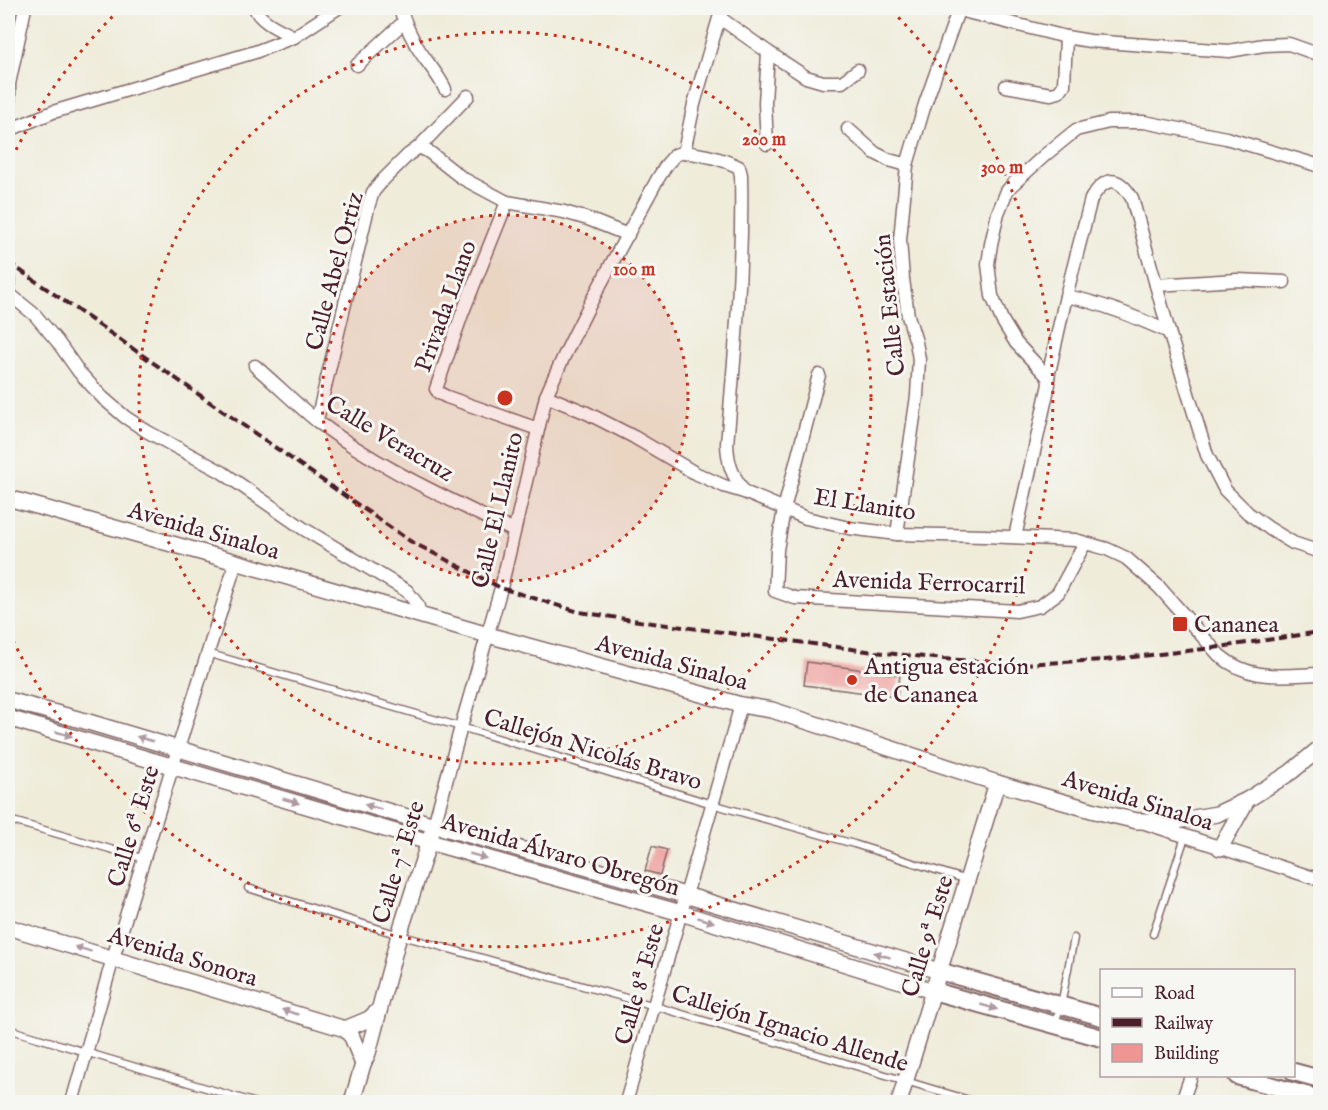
<svg xmlns="http://www.w3.org/2000/svg" width="1328" height="1110" font-family="'IM FELL English',serif">
<style>
.building{fill:#ed9694}
.lines{fill:none;stroke-linecap:round;stroke-linejoin:round}
.service-casing{stroke:#846768;stroke-width:9}
.minor-casing{stroke:#846768;stroke-width:15}
.tertiary-casing{stroke:#846768;stroke-width:18}
.secondary-casing{stroke:#846768;stroke-width:20}
.service{stroke:#fff;stroke-width:6}
.minor{stroke:#fff;stroke-width:12}
.tertiary{stroke:#fff;stroke-width:15}
.secondary{stroke:#fff;stroke-width:16}
.rail{stroke:#4a1f2b;stroke-width:4;stroke-dasharray:9 4.5;stroke-linecap:butt}
.oneway{fill:#ae9aa0}
.ring{fill:none;stroke:#c8321e;stroke-width:3;stroke-dasharray:3 6}
.poi-dot{fill:#c8321e;stroke:#f6f6f2;stroke-width:2}
.labels{text-anchor:middle;stroke-width:6;stroke-linejoin:round;paint-order:stroke}
.street-label{font-size:24px;fill:#4a1f2b;stroke:#f6f6f2}
.poi-label{font-size:24px;fill:#4a1f2b;stroke:#f6f6f2;text-anchor:start}
.centre{fill:#c8321e;stroke:#f6f6f2;stroke-width:3}
.ring-label{font-size:18px;text-anchor:middle;font-weight:bold;fill:#c8321e;stroke:#f6f6f2;stroke-width:6;stroke-linejoin:round;paint-order:stroke}
</style>
<rect width="100%" height="100%" fill="#f6f6f2"/>
<filter id="ink" filterUnits="userSpaceOnUse"><feTurbulence type="fractalNoise" baseFrequency=".0167" numOctaves="2"/><feDisplacementMap in="SourceGraphic" scale="12" xChannelSelector="R" yChannelSelector="G"/><feConvolveMatrix kernelMatrix="1 2 1 2 8 2 1 2 1" color-interpolation-filters="sRGB"/></filter>
<filter id="wash" filterUnits="userSpaceOnUse"><feTurbulence type="fractalNoise" baseFrequency=".008" numOctaves="4" result="noise"/><feDisplacementMap in="SourceGraphic" scale="24" xChannelSelector="R" yChannelSelector="G"/><feGaussianBlur stdDeviation="1.35" result="paint"/><feColorMatrix in="noise" values="0 0 0 0 0 0 0 0 0 0 0 0 0 0 0 0 0 1.4 0 .05"/><feComposite in="paint" operator="in"/></filter>
<g filter="url(#wash)">
<rect width="100%" height="100%" fill="#efecda"/>
<g id="blocks">
<g class="building">
<path d="M807,662L900,675L897,697L804,685Z"/>
<path d="M652,846L667,850L660,875L645,871Z"/>
</g>
</g>
</g>
<g filter="url(#ink)">
<use href="#blocks" fill-opacity="0" stroke="#846768" stroke-width="1.5"/>
<g class="lines">
<g class="service-casing">
<g id="service">
<path d="M207,653L461,727L712,804L854,844L967,880"/>
<path d="M16,822L145,859"/>
<path d="M248,888L399,935L655,1006L976,1102"/>
<path d="M1153,934L1185,837"/>
<path d="M1055,1023L1061,1005L1074,938"/>
<path d="M8,1029L253,1102"/>
</g>
</g>
<g class="minor-casing">
<g id="minor">
<path d="M255,8C260,22 281,30 294,37"/>
<path d="M399,8C404,18 407,29 413,39C421,57 437,71 445,89"/>
<path d="M959,10L1066,37L1090,41L1229,51L1264,45L1289,44L1320,55"/>
<path d="M720,18L768,52L806,77L823,82H842L858,70"/>
<path d="M357,65L405,21"/>
<path d="M1006,86L1051,94L1059,92L1064,85L1066,37"/>
<path d="M848,129L875,153L889,160L907,165"/>
<path d="M9,130L53,112L255,52L294,37L338,8"/>
<path d="M8,141L9,130V84L25,8"/>
<path d="M767,144L765,103L768,52"/>
<path d="M419,147L429,152L462,178L507,202L564,212L588,219L628,235"/>
<path d="M684,152C704,155 721,158 739,167L741,175C743,265 735,354 727,444C728,465 732,474 744,492"/>
<path d="M507,202L462,314L436,389L439,393L447,397L538,429"/>
<path d="M8,278L9,294"/>
<path d="M1156,285L1237,280L1284,282"/>
<path d="M8,293L35,315L57,341L79,372L103,398L125,417L148,432L222,472L304,529L407,591L417,604L421,616"/>
<path d="M1066,296C1102,303 1135,317 1169,332"/>
<path d="M255,366C276,384 296,404 317,421C377,467 447,498 514,531"/>
<path d="M819,375L784,509L777,550L775,591L795,598L1017,611L1040,606L1058,593L1085,543"/>
<path d="M1048,377L1066,296L1091,199C1105,176 1118,175 1132,198L1169,332L1207,455L1225,490L1248,513L1270,529L1293,543L1320,552"/>
<path d="M546,396L587,413L634,437L695,473L724,486L744,492L806,518L849,528L897,534L985,536L1075,540L1107,549L1126,558L1159,587L1219,655C1251,682 1282,675 1320,674"/>
<path d="M317,420L369,204L373,192L383,180L408,155L419,147L468,96"/>
<path d="M897,534L917,396L919,359L916,342L908,316L903,279L900,240L907,165L925,104L959,8"/>
<path d="M1015,537L1049,384L1048,377L1016,343L1002,320L992,296L988,264L991,244L998,213L1007,191L1012,185L1045,155L1076,130L1109,122H1144L1226,138L1320,166"/>
<path d="M1145,823L1320,880"/>
<path d="M434,825L461,727L501,588L546,396C578,321 619,251 657,180L667,164L675,155L684,152L694,104L722,8"/>
<path d="M72,1102L113,958L236,562"/>
<path d="M626,1102L741,705"/>
<path d="M1182,1102L1191,1076"/>
</g>
</g>
<g class="tertiary-casing">
<g id="tertiary">
<path d="M8,498L236,562L488,635L741,705L772,710L997,783L1095,811L1137,821H1176L1217,814L1247,800L1291,772L1320,748"/>
<path d="M8,700L85,721L434,825L685,895L939,971"/>
<path d="M8,718L429,842L681,913L933,991"/>
<path d="M1220,848L1247,800"/>
<path d="M8,927L345,1029L352,1037L363,1064"/>
<path d="M345,1029L369,1019L379,1010"/>
<path d="M352,1102L363,1064L368,1053L399,935L432,832"/>
<path d="M899,1102L997,783"/>
</g>
</g>
<g class="secondary-casing">
<g id="secondary">
<path d="M939,971L1102,1017"/>
<path d="M933,991L1102,1038"/>
<path d="M1294,1072L1320,1079"/>
<path d="M1237,1076L1320,1099"/>
</g>
</g>
<use href="#service" class="service"/>
<use href="#minor" class="minor"/>
<use href="#tertiary" class="tertiary"/>
<use href="#secondary" class="secondary"/>
<path class="rail" d="M8,262L410,541L501,588L579,612L652,623L875,652L944,659L1022,664L1105,660L1213,648L1320,632"/>
</g>
<defs><path id="oneway-solid" d="M-6-.8H1V-3.2L6.5 0L1 3.2V.8H-6Z" transform="scale(1.5)"/></defs>
<g class="oneway">
<use href="#oneway-solid" transform="translate(64 734) rotate(16)"/>
<use href="#oneway-solid" transform="translate(145 739) rotate(-164)"/>
<use href="#oneway-solid" transform="translate(291 801) rotate(16)"/>
<use href="#oneway-solid" transform="translate(373 807) rotate(-164)"/>
<use href="#oneway-solid" transform="translate(478 856) rotate(16)"/>
<use href="#oneway-solid" transform="translate(706 920) rotate(17)"/>
<use href="#oneway-solid" transform="translate(83 949) rotate(-163)"/>
<use href="#oneway-solid" transform="translate(882 955) rotate(-163)"/>
<use href="#oneway-solid" transform="translate(989 1007) rotate(16)"/>
<use href="#oneway-solid" transform="translate(290 1012) rotate(-163)"/>
</g>
</g>
<circle cx="505" cy="398" r="183" fill="#c8321e" fill-opacity=".12"/>
<g class="ring">
<circle cx="505" cy="398" r="183"/>
<circle cx="505" cy="398" r="366"/>
<path d="M8 166A548 548 0 0 1 118 11M892 11A548 548 0 1 1 8 630"/>
</g>
<g class="poi-dot">
<rect x="1172" y="616" width="16" height="16" rx="3"/>
<circle cx="852" cy="680" r="6"/>
</g>
<g class="labels">
<g class="street-label">
<text transform="translate(334 271) rotate(-75)" y="8">Calle Abel Ortiz</text>
<text transform="translate(889 305) rotate(-96)" y="8">Calle Estación</text>
<text transform="translate(445 306) rotate(-70)" y="8">Privada Llano</text>
<text transform="translate(390 438) rotate(31)" y="8">Calle Veracruz</text>
<text transform="translate(865 504) rotate(9)" y="8">El Llanito</text>
<text transform="translate(497 510) rotate(-77)" y="8">Calle El Llanito</text>
<text transform="translate(204 530) rotate(16)" y="8">Avenida Sinaloa</text>
<text transform="translate(929 582) rotate(2)" y="8">Avenida Ferrocarril</text>
<text transform="translate(672 662) rotate(15)" y="8">Avenida Sinaloa</text>
<text transform="translate(593 749) rotate(17)" y="8">Callejón Nicolás Bravo</text>
<text transform="translate(1138 800) rotate(17)" y="8">Avenida Sinaloa</text>
<text transform="translate(133 826) rotate(-73)" y="8">Calle 6ª Este</text>
<text transform="translate(561 854) rotate(16)" y="8">Avenida Álvaro Obregón</text>
<text transform="translate(398 862) rotate(-73)" y="8">Calle 7ª Este</text>
<text transform="translate(927 936) rotate(-73)" y="8">Calle 9ª Este</text>
<text transform="translate(183 956) rotate(17)" y="8">Avenida Sonora</text>
<text transform="translate(639 984) rotate(-74)" y="8">Calle 8ª Este</text>
<text transform="translate(790 1028) rotate(17)" y="8">Callejón Ignacio Allende</text>
</g>
<g class="poi-label">
<text x="1194" y="632">Cananea</text>
<text x="864" y="674">Antigua estación<tspan x="864" dy="28">de Cananea</tspan></text>
</g>
</g>
<circle cx="505" cy="398" r="9" class="centre"/>
<g class="ring-label">
<text x="764" y="145">200 m</text>
<text x="1002" y="173">300 m</text>
<text x="634" y="275">100 m</text>
</g>
<rect width="1328" height="1110" fill="none" stroke="#f6f6f2" stroke-width="30"/>
<rect x="1100" y="969" width="195" height="108" fill="#f6f6f2" stroke="#b1a0a2" stroke-width="1.5"/>
<rect x="1112" y="988" width="30" height="9" fill="#ffffff" stroke="#b1a0a2" stroke-width="1.5"/>
<text x="1154" y="999" font-size="18" fill="#4a1f2b">Road</text>
<rect x="1112" y="1018" width="30" height="9" fill="#4a1f2b" stroke="#b1a0a2" stroke-width="1.5"/>
<text x="1154" y="1029" font-size="18" fill="#4a1f2b">Railway</text>
<rect x="1112" y="1044" width="30" height="18" fill="#ed9694" stroke="#b1a0a2" stroke-width="1.5"/>
<text x="1154" y="1059" font-size="18" fill="#4a1f2b">Building</text>
</svg>
